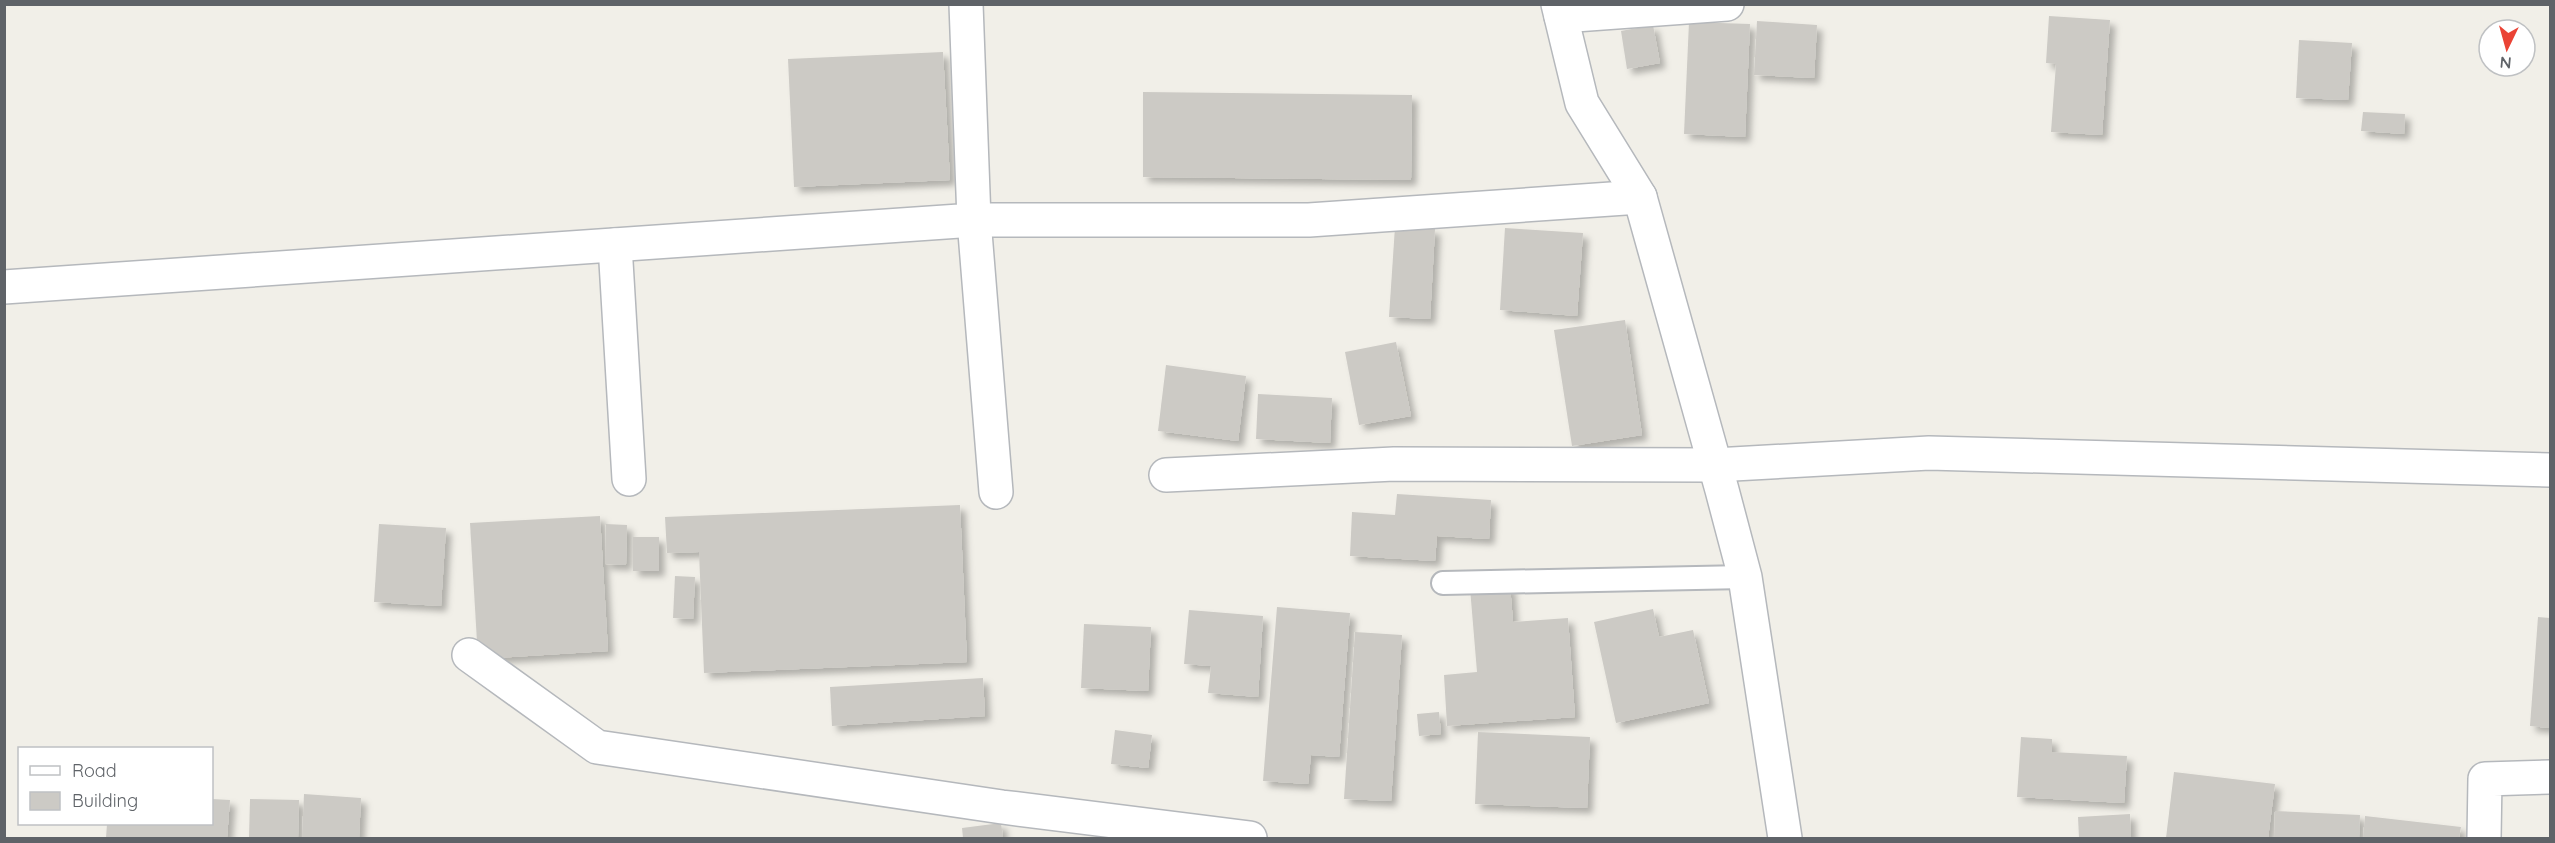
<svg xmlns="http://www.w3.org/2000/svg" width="2555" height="843" font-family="Quicksand,sans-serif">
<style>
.building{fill:#cccac5;filter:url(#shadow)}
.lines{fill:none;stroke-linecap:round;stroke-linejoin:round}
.service-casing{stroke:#b5b8bc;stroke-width:26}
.minor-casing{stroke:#b5b8bc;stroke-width:36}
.tertiary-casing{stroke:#b5b8bc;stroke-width:36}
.service{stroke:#fff;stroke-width:22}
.minor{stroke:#fff;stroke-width:33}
.tertiary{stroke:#fff;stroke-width:33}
</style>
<defs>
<filter id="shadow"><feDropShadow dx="5.5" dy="5.5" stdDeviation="3" flood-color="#0004"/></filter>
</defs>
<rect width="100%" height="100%" fill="#f1efe8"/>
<g class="building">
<path d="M2049,16L2110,20L2102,135L2051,132L2056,64L2046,63Z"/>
<path d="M1757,21L1817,25L1814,78L1754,75Z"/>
<path d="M1689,22L1750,24L1745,137L1684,134Z"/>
<path d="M1653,25L1660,63L1627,69L1621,31Z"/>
<path d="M2299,40L2352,43L2348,100L2296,98Z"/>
<path d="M943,52L950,180L794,187L788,59Z"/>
<path d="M1143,92L1412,95L1411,180L1143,177Z"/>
<path d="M2363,112L2405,114L2404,134L2361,131Z"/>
<path d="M1395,227L1435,229L1430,319L1389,317Z"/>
<path d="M1505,228L1583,233L1577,316L1500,310Z"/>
<path d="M1625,320L1642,435L1572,446L1554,330Z"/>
<path d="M1396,342L1411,416L1359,425L1345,352Z"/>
<path d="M1166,365L1246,376L1238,441L1158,431Z"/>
<path d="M1258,394L1332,398L1330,443L1256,439Z"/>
<path d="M1397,494L1491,500L1489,539L1437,536L1435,561L1350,556L1352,512L1395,515Z"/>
<path d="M960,505L967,662L704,673L699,552L667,553L665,517Z"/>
<path d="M600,516L608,651L478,659L470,523Z"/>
<path d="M379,524L446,528L441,606L374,602Z"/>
<path d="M606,524L627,525L626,565L605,564Z"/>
<rect x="633" y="537" width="26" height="34"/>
<path d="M675,576L695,577L693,619L673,618Z"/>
<path d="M1510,585L1513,622L1568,618L1575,717L1447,726L1444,675L1477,672L1470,588Z"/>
<path d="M1277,607L1350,613L1339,757L1311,755L1308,784L1263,781Z"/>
<path d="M1653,609L1659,637L1693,630L1709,703L1616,723L1594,622Z"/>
<path d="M1189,610L1263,616L1258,697L1208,693L1211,666L1184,664Z"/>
<path d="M2538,617L2550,618V728L2530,726Z"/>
<path d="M1084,624L1151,627L1148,691L1081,688Z"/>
<path d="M1355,632L1402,635L1391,801L1344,799Z"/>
<path d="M983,678L985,716L832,726L830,687Z"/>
<path d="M1439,712L1441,734L1419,736L1417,714Z"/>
<path d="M1115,730L1152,735L1148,768L1111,764Z"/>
<path d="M1478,732L1590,737L1587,808L1475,804Z"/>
<path d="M2021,737L2052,739V752L2127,756L2124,803L2017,797Z"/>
<path d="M2174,772L2275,784L2268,838H2166Z"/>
<path d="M304,794L361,798L359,838H302Z"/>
<path d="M212,799L230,800L227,838H106L107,824H212Z"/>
<path d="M250,799L299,800L298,838H249Z"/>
<path d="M2275,811L2360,815L2359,838H2274Z"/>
<path d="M2130,814L2131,838H2079L2078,817Z"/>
<path d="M2365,816L2461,827L2459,838H2363Z"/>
<path d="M1001,823L1003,838H963L962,828Z"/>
</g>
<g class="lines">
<g class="service-casing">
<path id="service" d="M1443,583L1745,577"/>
</g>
<g class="minor-casing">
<g id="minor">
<path d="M1561,16L1727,4"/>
<path d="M615,245L629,479"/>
<path d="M4,287L974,220L966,4"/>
<path d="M1166,475L1394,464L1715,465L1929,453L2550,470"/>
<path d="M996,492L974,220H1309L1640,197"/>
<path d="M469,655L597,747L1002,807L1250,838"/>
<path d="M2484,838L2485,779L2550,777"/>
</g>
</g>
<g class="tertiary-casing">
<path id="tertiary" d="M1558,4L1582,103L1640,197L1722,490L1745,577L1785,838"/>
</g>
<use href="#service" class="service"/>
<use href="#minor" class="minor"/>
<use href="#tertiary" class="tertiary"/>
</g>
<rect width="2555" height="843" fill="none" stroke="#5f6368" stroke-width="12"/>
<rect x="18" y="747" width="195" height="78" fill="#ffffff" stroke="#bfc1c3" stroke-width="1.5"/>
<rect x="30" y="766" width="30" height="9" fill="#ffffff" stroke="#bfc1c3" stroke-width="1.5"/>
<text x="72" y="777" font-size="18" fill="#5f6368">Road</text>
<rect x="30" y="792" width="30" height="18" fill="#cccac5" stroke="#bfc1c3" stroke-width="1.5"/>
<text x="72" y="807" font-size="18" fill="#5f6368">Building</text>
<g transform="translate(2507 48) rotate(185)"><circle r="28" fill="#ffffff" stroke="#bfc1c3" stroke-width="1.5"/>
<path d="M0-4.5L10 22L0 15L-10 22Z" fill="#ea4335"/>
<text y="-9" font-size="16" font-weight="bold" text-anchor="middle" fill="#5f6368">N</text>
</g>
</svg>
